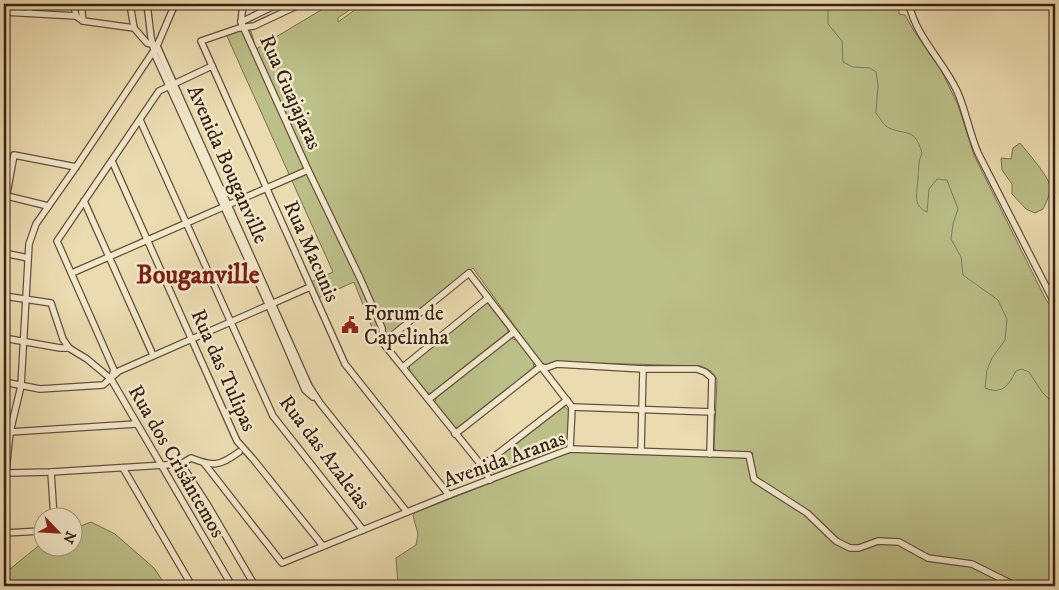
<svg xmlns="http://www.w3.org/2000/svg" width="1059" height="590" font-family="'IM FELL DW Pica',serif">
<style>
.green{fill:#bbbf88;stroke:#7a704e}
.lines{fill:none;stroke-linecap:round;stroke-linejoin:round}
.stream{stroke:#727e6c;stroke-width:1}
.minor-casing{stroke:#65503b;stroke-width:8}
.minor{stroke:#f2e8cc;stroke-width:5.5}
.labels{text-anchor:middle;stroke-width:5;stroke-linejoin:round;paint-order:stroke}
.street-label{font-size:21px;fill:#382114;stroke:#f2e8cc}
.poi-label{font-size:21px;fill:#382114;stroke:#f2e8cc;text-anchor:start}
.district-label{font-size:26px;font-weight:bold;fill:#7a1f14;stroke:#f2e8cc}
</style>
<rect width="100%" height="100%" fill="#ebdbb0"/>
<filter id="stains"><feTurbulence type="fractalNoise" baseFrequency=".004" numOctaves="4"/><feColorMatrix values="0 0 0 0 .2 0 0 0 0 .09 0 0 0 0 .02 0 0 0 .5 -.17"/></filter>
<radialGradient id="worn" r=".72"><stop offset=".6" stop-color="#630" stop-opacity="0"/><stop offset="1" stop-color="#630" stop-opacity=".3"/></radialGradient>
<g class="green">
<path d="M331,4H358L338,18V22L363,4H899V14L905,15L914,31L941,70L958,105L974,155L1045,298L1055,313V586H398L396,558L416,545L418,534L413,516L414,513L570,452L752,458L753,453L718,451L714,449L717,379L711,371L701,366L557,362L546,365L542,364L473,268L387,337L375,335L354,282L318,298L311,282L333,272L226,34L239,30L251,31L256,49Z"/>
<path d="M1020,143C1027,152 1048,175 1050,186C1051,193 1046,203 1043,209L1035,213L1026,209L1012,194V184L1002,170L1001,158L1011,159L1013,148Z"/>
<path d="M486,303C494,305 509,324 508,333L432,393H427L410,372L409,364Z"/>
<path d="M511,338L518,341L534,362L533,369L460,427L455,428L453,426L435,402L436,398Z"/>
<path d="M564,407L570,411L568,444L566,448L496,474L488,470L490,463L560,408Z"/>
<path d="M91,522L115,534L154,568L166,586H4V574L42,543V548H72L73,529Z"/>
</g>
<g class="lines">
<path class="stream" d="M828,4V24L842,41L843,62L853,67L870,68L876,72L878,85L876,113C880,118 884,126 889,128C908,136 914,127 922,153C918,162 919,167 918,177C918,191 911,205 927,212L929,189L937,179L947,180L958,209L953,224L951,239L961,257L963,275L998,300L1007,319L1005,340L992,358L987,370L985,388C1002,395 1008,386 1016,371L1022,369L1029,372L1042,392L1055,405"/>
<g class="minor-casing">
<g id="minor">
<path d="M28,4L30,13"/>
<path d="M74,4L76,16"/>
<path d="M81,4L83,21"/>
<path d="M130,4L134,28"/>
<path d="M147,4L151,37L155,55L269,306L305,390L313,397"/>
<path d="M243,4L241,22L308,170L360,278L382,328L383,343L482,466L490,480"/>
<path d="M301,4L254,26L239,28L201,41L345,364L449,495"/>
<path d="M909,4C916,37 943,61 957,91C966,111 969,132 978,153L1055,304"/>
<path d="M4,12L76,16L83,21L134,28L147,43L155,45"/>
<path d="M241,22L278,4"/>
<path d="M157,46L309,386L320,403L407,512"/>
<path d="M212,66L159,91L57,241L114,370L111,379L232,586"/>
<path d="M140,120L273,416L363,530"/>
<path d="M112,161L237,441L253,459L323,546"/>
<path d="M7,196L48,206"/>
<path d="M84,201L153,355"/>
<path d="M4,210L14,155L76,167"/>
<path d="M4,253L28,258"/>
<path d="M72,273L308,170"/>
<path d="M4,296L51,303L63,339L69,348L87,359L111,379"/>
<path d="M4,338L60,348H69"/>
<path d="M383,343L469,273L572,407L570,449"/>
<path d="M403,367L488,298"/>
<path d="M4,382L40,389L103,385L119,371L310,287"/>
<path d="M429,399L514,332"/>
<path d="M572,407L712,412"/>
<path d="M10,432L136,424"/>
<path d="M455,434L540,367L546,368L557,364L643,369H697L705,372L712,378L710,454"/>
<path d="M641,451L643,369"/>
<path d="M204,463L282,563L449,495L570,449L749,455L754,479L807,513L836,541L850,548H859L878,541L899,542L928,558L972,564L1016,586"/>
<path d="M181,464L207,504L255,586"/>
<path d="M482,466L567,400"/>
<path d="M123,468L192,586"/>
<path d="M51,472L54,518"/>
<path d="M6,473L51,472L181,464L191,458C213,467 220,466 239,452"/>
<path d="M4,491L10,432L21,386L29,244L36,224L76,167L157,46L175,4"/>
<path d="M4,533L42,531"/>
</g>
</g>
<use href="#minor" class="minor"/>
</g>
<defs>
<g id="civic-bare" transform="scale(1.35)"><path d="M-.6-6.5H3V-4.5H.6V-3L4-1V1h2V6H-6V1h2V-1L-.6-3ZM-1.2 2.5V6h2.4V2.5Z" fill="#8f2418" stroke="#f2e8cc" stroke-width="2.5" paint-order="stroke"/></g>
</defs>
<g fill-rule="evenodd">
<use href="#civic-bare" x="350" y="325"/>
</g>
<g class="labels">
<g class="street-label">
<text transform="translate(291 92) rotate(66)" y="7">Rua Guajajaras</text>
<text transform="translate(228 164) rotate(66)" y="7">Avenida Bouganville</text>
<text transform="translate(312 251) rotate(66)" y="7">Rua Macunis</text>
<text transform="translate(224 370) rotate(66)" y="7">Rua das Tulipas</text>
<text transform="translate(325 452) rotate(53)" y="7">Rua das Azaleias</text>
<text transform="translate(504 459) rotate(-20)" y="7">Avenida Aranas</text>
<text transform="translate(177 461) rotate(60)" y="7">Rua dos Crisântemos</text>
</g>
<g class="poi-label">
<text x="364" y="320">Forum de<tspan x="364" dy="24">Capelinha</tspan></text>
</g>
<g class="district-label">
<text x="198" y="283">Bouganville</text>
</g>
</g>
<rect width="1059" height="590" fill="none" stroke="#ebdbb0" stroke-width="20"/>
<rect x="5" y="5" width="1049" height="580" fill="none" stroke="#382114" stroke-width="2.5"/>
<rect x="10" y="10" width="1039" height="570" fill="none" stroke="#382114"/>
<g transform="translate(58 532) rotate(115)"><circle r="24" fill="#f2e8cc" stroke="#a89882"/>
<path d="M0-4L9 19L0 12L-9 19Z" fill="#8f2418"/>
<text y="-8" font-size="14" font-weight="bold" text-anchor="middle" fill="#382114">N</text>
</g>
<rect width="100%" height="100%" filter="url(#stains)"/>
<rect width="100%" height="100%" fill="url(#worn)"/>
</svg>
